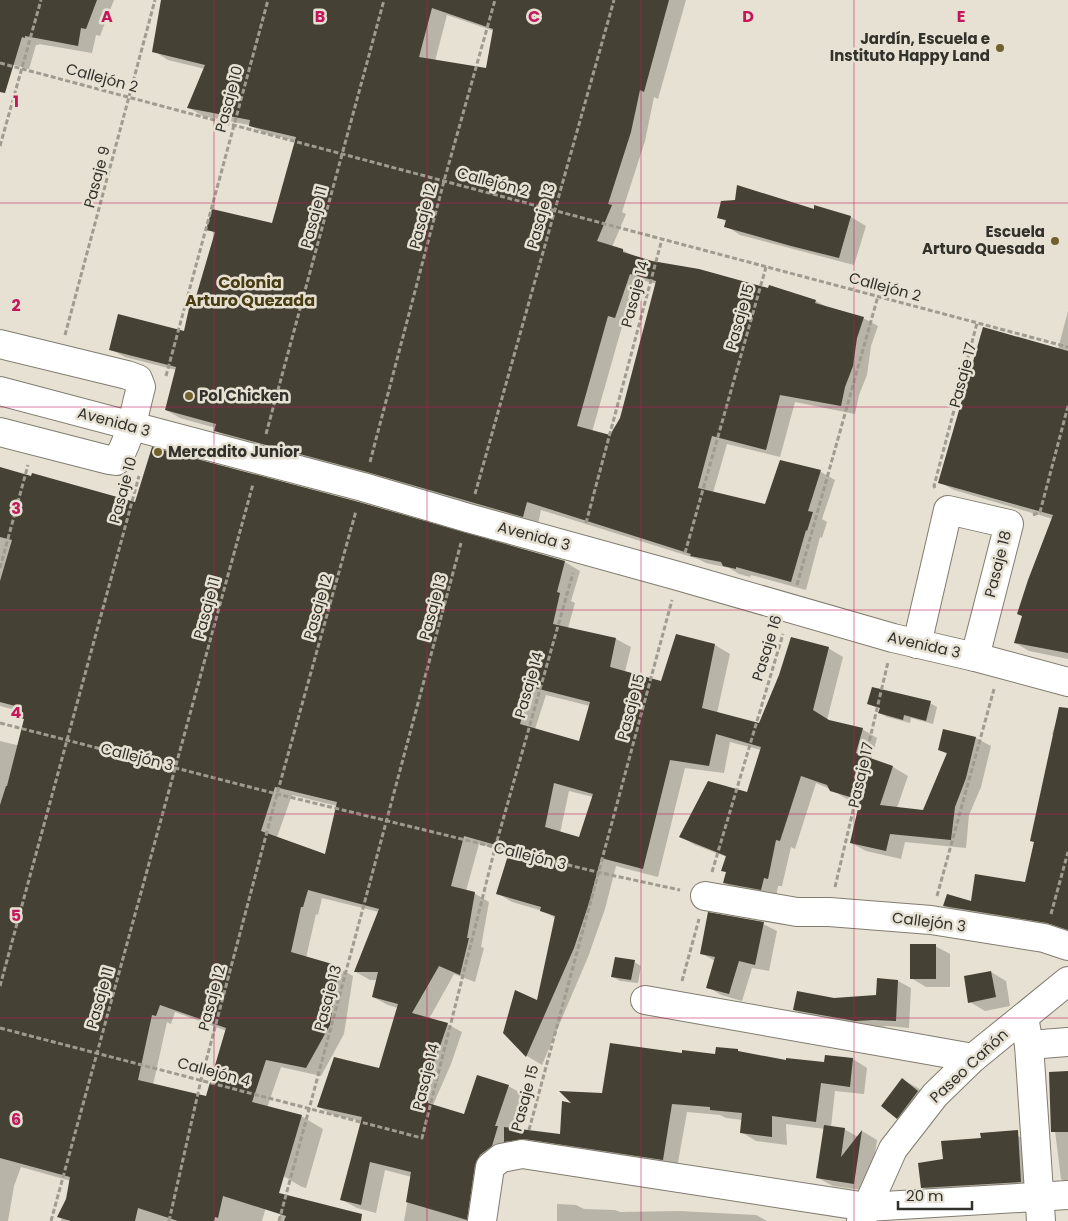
<svg xmlns="http://www.w3.org/2000/svg" width="1068" height="1221" font-family="Poppins,sans-serif">
<style>
.shadow{fill:#0003;fill-rule:evenodd}
.building{fill:#454134;fill-rule:evenodd}
.lines{fill:none;stroke-linecap:round;stroke-linejoin:round}
.minor-casing{stroke:#817c6f;stroke-width:30}
.path{stroke:#9f9b90;stroke-width:3;stroke-dasharray:5 2.5;stroke-linecap:butt}
.minor{stroke:#fff;stroke-width:28}
.grid{fill:none;stroke:#c2185b;stroke-width:1;stroke-opacity:0.55}
.poi-dot{fill:#71612e;stroke:#e6e1d2;stroke-width:2}
.labels{text-anchor:middle;stroke-width:5;stroke-linejoin:round;paint-order:stroke}
.poi-label{font-size:15px;font-weight:bold;fill:#33312c;stroke:#e6e1d2;text-anchor:end}
.street-label{font-size:15px;fill:#33312c;stroke:#e6e1d2}
.neighbourhood-label{font-size:16px;font-weight:bold;fill:#483c13;stroke:#e6e1d2}
.grid-label{font-size:16px;text-anchor:middle;font-weight:bold;fill:#c2185b;stroke:#e6e1d2;stroke-width:5;stroke-linejoin:round;paint-order:stroke}
</style>
<rect width="100%" height="100%" fill="#e6e1d2"/>
<g class="shadow">
<path d="M0,0H114L100,36L96,35L92,53L39,44V45H36L29,69L0,61Z"/>
<path d="M164,0H686L658,99L654,97L645,141L622,212L626,214L612,247L623,250L635,257L816,301L827,307L863,318L878,326L871,346L867,375L859,395L855,414L795,402L780,457L727,444L713,493L766,506L781,462L821,472L835,480L822,519L827,522L822,538L820,537L806,590L751,575L750,577L739,574L729,568L706,563L698,559L541,510L538,524L230,439L216,431V428L180,418L166,410L176,370L125,357L110,349L185,332L196,302L216,234L208,229L273,224L296,141L265,133L249,125L203,116L189,108L205,69L168,60L154,51ZM447,15L494,31L487,69L435,61ZM645,281L657,284L621,418L610,437L592,432L623,323L630,325Z"/>
<path d="M815,207L851,217L866,226L854,265L740,235L726,226L727,222L718,217L815,210Z"/>
<path d="M1068,311V659L1029,651L1015,643L1053,519L954,490L939,482L1058,349Z"/>
<path d="M0,469L136,503H358L565,562L580,571L571,601L575,603L568,628L616,639L631,647L625,672L662,683L677,635L715,645L730,654L717,713L760,724L828,648L843,657L827,720L862,729L877,738L871,760L893,767L908,776L897,808L924,812L948,755L940,750L976,738L991,746L981,787L969,815L966,848L905,842L901,859L866,851L851,843L860,803L847,799L830,789L816,783L795,849L791,847L782,886H778L776,898L739,891L725,883L727,873L723,870L727,857L695,845L681,837L748,794L761,750L730,742L724,773L685,768L658,877L616,866L605,909L588,957L542,1065L527,1056L504,1033L538,1002L555,918L543,911L512,902L497,893L510,852L479,844L466,891L474,893L489,902L481,947L484,948L475,982L454,974L429,1019L447,1024L462,1032L451,1064L433,1105L465,1116L508,1086L523,1094L512,1129L561,1135L575,1106L603,1095L683,1054L717,1055V1049L738,1051L743,1053L787,1061L825,1064L853,1059L867,1068L864,1094L835,1091L831,1127L844,1129L858,1137L862,1131L877,1140L869,1191L833,1186L818,1178L825,1129L786,1124L787,1145L756,1141L741,1132L743,1120L726,1118L720,1115L687,1112L677,1168L507,1154L482,1221H404L412,1177L385,1170L376,1213L357,1208L342,1200L362,1121L333,1115L319,1107L380,1070L398,1008L388,1005L373,997L377,980H370L356,972L379,912L322,898L318,915L316,914L306,958L338,968L353,976L344,1034L321,1076L281,1067L267,1108L301,1116L323,1129L306,1188L302,1187L280,1174L279,1161L262,1221H61L71,1181L21,1167L14,1186L8,1221H0V741L106,766L114,735L0,706ZM546,695L590,706L580,742L535,729ZM569,791L593,797L579,839L560,833ZM292,795L337,806L326,855L277,837ZM175,1012L227,1031L207,1098L153,1085L167,1022L171,1024Z"/>
<path d="M930,703L937,707L933,724L911,718L910,723L887,717L880,713L881,709L869,704Z"/>
<path d="M1059,713L1068,716V932L958,913L945,906L972,903L1026,884L1054,736L1052,734Z"/>
<path d="M763,924L777,931L769,971L752,968L742,1001L721,995L708,987L715,961L701,953Z"/>
<path d="M935,946L950,954V987H926L911,978Z"/>
<path d="M634,962L641,966L638,983L620,981L613,977Z"/>
<path d="M991,972L1006,981L1010,1006L985,1011L970,1002Z"/>
<path d="M878,980L898,981L911,988L909,1028L888,1026L869,1028L807,1017L794,1010L834,999L877,996Z"/>
<path d="M1068,1073V1183L1061,1179L1055,1131Z"/>
<path d="M903,1080L918,1088L932,1100L912,1126L897,1118Z"/>
<path d="M1011,1132L1025,1140V1190L936,1195L923,1187L944,1160L982,1139Z"/>
<path d="M280,1194L355,1221H280Z"/>
<path d="M557,1204L576,1205L584,1209L615,1210L620,1212L679,1211L756,1215L767,1221H557Z"/>
</g>
<g class="building">
<path d="M0,0H97L86,29L81,28L78,46L25,36V38L22,37L5,93L0,92Z"/>
<path d="M161,0H669L644,92L640,90L631,132L608,204L612,205L597,241L623,249V252L652,261L699,269L768,288L769,285L816,300L815,303L864,317L857,338L853,366L845,387L841,406L780,395L766,450L712,436L698,488L765,504L780,460L821,470L808,511L813,512L807,531L806,530L791,582L736,567V569L723,566L721,562L690,556L691,554L527,502L523,517L367,472L214,431L216,424L165,410L176,367L109,350L118,314L184,331L191,299L195,300L215,232L206,230L212,209L272,223L296,137L249,126L250,120L187,108L205,65L152,52ZM432,8L493,29L486,68L419,57ZM630,274L656,281L620,418L610,435L577,426L608,316L615,318Z"/>
<path d="M737,185L814,209V205L851,216L839,258L791,246L724,227L726,220L717,218L721,201L735,200Z"/>
<path d="M983,327L1068,351V653L1014,643L1022,616L1017,614L1028,580L1053,515L938,483Z"/>
<path d="M152,447L359,502L565,561L557,592L560,593L553,624L616,638L610,667L661,681L676,634L715,644L702,708L759,723L779,675L791,637L829,647L813,710L829,720L863,728L856,753L893,766L880,805L923,810L947,753L938,750L943,729L976,737L966,778L955,807L951,840L890,834L886,851L850,843L860,800L830,791L827,785L801,776L780,841L776,840L768,879L764,878L761,890L723,883L726,872L721,871L726,856L679,837L708,781L747,792L761,747L716,734L709,766L670,760L643,869L601,858L590,900L574,948L526,1057L503,1033L515,990L537,1000L555,916L540,911L541,907L496,894L510,849L464,836L451,886L475,892L467,938H469L460,975L439,966L412,1013L448,1023L437,1055L418,1098L428,1101V1103L464,1114L477,1075L509,1085L495,1126H498L492,1146L480,1155L475,1165L467,1220L406,1202L411,1172L370,1162L361,1205L340,1200L362,1117L317,1107L334,1057L379,1068L398,1004L372,997L378,972H354L379,909L308,890L303,907H301L291,952L339,966L330,1025L306,1068L266,1060L252,1102L302,1115L279,1193L362,1214L361,1221H284L286,1216L223,1196L218,1218L215,1217L214,1221H178L138,1208L135,1221H71L57,1217L66,1199L70,1177L0,1158V805L6,786H7L24,719L17,717L19,707L0,702V581L12,540L0,537V467L31,476L32,473L135,502ZM531,687L590,702L579,741L520,724ZM554,783L593,794L579,837L545,827ZM275,787L337,802L325,854L261,831ZM160,1005L226,1028L206,1096L138,1080L152,1015L156,1016Z"/>
<path d="M872,687L931,701L926,721L904,715L903,720L878,713L880,708L867,704Z"/>
<path d="M1059,707L1068,708V930L1047,923L943,906L947,894L971,901L975,874L1025,882L1034,842L1030,841Z"/>
<path d="M708,912L764,922L755,965L739,961L729,994L706,988L715,957L700,954Z"/>
<rect x="910" y="944" width="26" height="35"/>
<path d="M615,957L635,960L631,980L611,977Z"/>
<path d="M991,971L996,997L968,1003L964,976Z"/>
<path d="M877,978L898,980L896,1021L874,1020L855,1021L793,1010L797,991L834,998L876,995Z"/>
<path d="M610,1043L682,1053V1050L715,1054L716,1047L738,1049V1051L786,1060V1058L824,1062L825,1055L853,1058L850,1087L821,1083L816,1122L772,1116V1137L740,1133L742,1113L710,1110V1107L672,1104L663,1160L524,1139L504,1142V1127L560,1134L562,1101L571,1103L559,1091L602,1093Z"/>
<path d="M1068,1071V1132H1051L1049,1072Z"/>
<path d="M902,1078L918,1091L897,1119L881,1106Z"/>
<path d="M824,1125L845,1128L841,1157L862,1130L854,1184L816,1178Z"/>
<path d="M1018,1130L1021,1182L921,1188L918,1163L943,1159L941,1141L981,1138L980,1133Z"/>
</g>
<g class="lines">
<g class="minor-casing">
<g id="minor">
<path d="M0,344L127,375L138,379L141,387C135,409 130,442 116,461L109,460L0,432"/>
<path d="M0,391L363,487L468,518L678,576L893,638L975,657L1068,682"/>
<path d="M917,644L948,510L1009,524L975,657"/>
<path d="M705,896L797,912H829L931,920L1044,938L1068,946"/>
<path d="M645,1000L973,1058"/>
<path d="M1024,1017L1029,1045L1041,1221"/>
<path d="M1029,1045L1068,1042"/>
<path d="M482,1221L490,1167L501,1158L522,1154L867,1207L1068,1195"/>
<path d="M861,1221L893,1149L935,1095L973,1058L1068,981"/>
</g>
</g>
<g class="path">
<path d="M0,63L1068,347"/>
<path d="M0,146L41,0"/>
<path d="M65,335L155,0"/>
<path d="M166,376L268,0"/>
<path d="M266,434L384,0"/>
<path d="M370,462L444,181L495,0"/>
<path d="M935,488L934,486L977,323"/>
<path d="M475,494L614,0"/>
<path d="M1033,515L1040,512L1068,406"/>
<path d="M586,523L662,239"/>
<path d="M685,553L766,267"/>
<path d="M0,568L28,465"/>
<path d="M797,585L878,296"/>
<path d="M0,723L277,794L597,872L680,890"/>
<path d="M712,872L783,634"/>
<path d="M835,887L888,662"/>
<path d="M937,896L994,689"/>
<path d="M1051,914L1068,852"/>
<path d="M682,981L699,919"/>
<path d="M0,986L139,476"/>
<path d="M0,1028L422,1138L495,848L573,573"/>
<path d="M529,1130L672,600"/>
<path d="M51,1221L253,484"/>
<path d="M169,1221L201,1080L277,794L356,511"/>
<path d="M279,1221L461,543"/>
</g>
<use href="#minor" class="minor"/>
</g>
<path class="grid" d="M214,0V1221M427,0V1221M641,0V1221M854,0V1221M0,203H1068M0,407H1068M0,610H1068M0,814H1068M0,1018H1068"/>
<g class="poi-dot">
<circle cx="1000" cy="48" r="5"/>
<circle cx="1055" cy="241" r="5"/>
<circle cx="189" cy="396" r="5"/>
<circle cx="158" cy="452" r="5"/>
</g>
<g class="labels">
<g class="poi-label">
<text x="990" y="44">Jardín, Escuela e<tspan x="990" dy="17">Instituto Happy Land</tspan></text>
<text x="1045" y="237">Escuela<tspan x="1045" dy="17">Arturo Quesada</tspan></text>
<text x="199" y="401" text-anchor="start">Pol Chicken</text>
<text x="168" y="457" text-anchor="start">Mercadito Junior</text>
</g>
<g class="street-label">
<text transform="translate(102 78) rotate(15)" y="5">Callejón 2</text>
<text transform="translate(229 99) rotate(-75)" y="5">Pasaje 10</text>
<text transform="translate(97 177) rotate(-75)" y="5">Pasaje 9</text>
<text transform="translate(493 182) rotate(15)" y="5">Callejón 2</text>
<text transform="translate(423 216) rotate(-75)" y="5">Pasaje 12</text>
<text transform="translate(541 216) rotate(-74)" y="5">Pasaje 13</text>
<text transform="translate(314 217) rotate(-75)" y="5">Pasaje 11</text>
<text transform="translate(885 287) rotate(15)" y="5">Callejón 2</text>
<text transform="translate(635 294) rotate(-75)" y="5">Pasaje 14</text>
<text transform="translate(740 317) rotate(-74)" y="5">Pasaje 15</text>
<text transform="translate(963 375) rotate(-75)" y="5">Pasaje 17</text>
<text transform="translate(114 422) rotate(15)" y="5">Avenida 3</text>
<text transform="translate(123 490) rotate(-75)" y="5">Pasaje 10</text>
<text transform="translate(534 536) rotate(15)" y="5">Avenida 3</text>
<text transform="translate(998 564) rotate(-76)" y="5">Pasaje 18</text>
<text transform="translate(318 607) rotate(-74)" y="5">Pasaje 12</text>
<text transform="translate(433 607) rotate(-75)" y="5">Pasaje 13</text>
<text transform="translate(207 608) rotate(-75)" y="5">Pasaje 11</text>
<text transform="translate(924 645) rotate(13)" y="5">Avenida 3</text>
<text transform="translate(767 648) rotate(-73)" y="5">Pasaje 16</text>
<text transform="translate(529 685) rotate(-74)" y="5">Pasaje 14</text>
<text transform="translate(631 707) rotate(-75)" y="5">Pasaje 15</text>
<text transform="translate(137 757) rotate(14)" y="5">Callejón 3</text>
<text transform="translate(861 775) rotate(-77)" y="5">Pasaje 17</text>
<text transform="translate(530 856) rotate(14)" y="5">Callejón 3</text>
<text transform="translate(929 922) rotate(7)" y="5">Callejón 3</text>
<text transform="translate(100 998) rotate(-74)" y="5">Pasaje 11</text>
<text transform="translate(212 998) rotate(-75)" y="5">Pasaje 12</text>
<text transform="translate(328 998) rotate(-75)" y="5">Pasaje 13</text>
<text transform="translate(969 1066) rotate(-43)" y="5">Paseo Cañón</text>
<text transform="translate(214 1072) rotate(15)" y="5">Callejón 4</text>
<text transform="translate(426 1077) rotate(-76)" y="5">Pasaje 14</text>
<text transform="translate(525 1098) rotate(-75)" y="5">Pasaje 15</text>
</g>
<g class="neighbourhood-label">
<text x="250" y="288">Colonia<tspan x="250" dy="18">Arturo Quezada</tspan></text>
</g>
</g>
<g class="grid-label">
<text x="107" y="22">A</text>
<text x="320" y="22">B</text>
<text x="534" y="22">C</text>
<text x="748" y="22">D</text>
<text x="961" y="22">E</text>
<text x="16" y="107">1</text>
<text x="16" y="311">2</text>
<text x="16" y="514">3</text>
<text x="16" y="718">4</text>
<text x="16" y="921">5</text>
<text x="16" y="1125">6</text>
</g>
<path d="M898 1201v8h74v-8" fill="none" stroke="#33312c" stroke-width="2.5"/>
<text x="906" y="1201" font-size="15" fill="#33312c" stroke="#e6e1d2" stroke-width="4" paint-order="stroke">20 m</text>
</svg>
